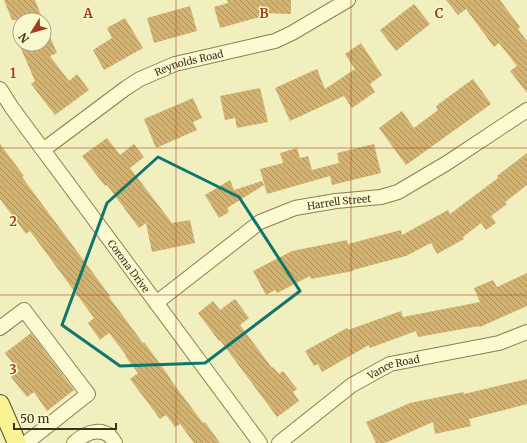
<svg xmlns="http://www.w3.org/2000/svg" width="527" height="443" font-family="Merriweather,serif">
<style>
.building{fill:url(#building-back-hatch)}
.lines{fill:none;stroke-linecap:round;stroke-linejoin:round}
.minor-casing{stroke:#8b7f55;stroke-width:16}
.major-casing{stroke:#584b2a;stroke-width:20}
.minor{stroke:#fcfad1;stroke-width:14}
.major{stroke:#f9f391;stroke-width:18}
.marked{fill:none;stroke:#0f766e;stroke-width:3;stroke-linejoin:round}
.grid{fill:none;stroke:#9f3f1f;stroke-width:1;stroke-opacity:0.55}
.labels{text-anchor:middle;stroke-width:3;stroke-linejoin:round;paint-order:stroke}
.street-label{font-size:10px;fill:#39311b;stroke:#f8f7cd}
.grid-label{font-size:13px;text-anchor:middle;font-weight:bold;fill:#9f3f1f;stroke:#f8f7cd;stroke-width:3;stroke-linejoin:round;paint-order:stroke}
</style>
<defs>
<pattern id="building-back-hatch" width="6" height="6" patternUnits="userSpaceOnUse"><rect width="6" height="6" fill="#d3b36f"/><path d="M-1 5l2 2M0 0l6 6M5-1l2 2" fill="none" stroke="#ac925a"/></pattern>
</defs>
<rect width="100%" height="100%" fill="#f1efbd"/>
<g class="building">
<path d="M4,0H35L43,20H12Z"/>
<path d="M227,0H291V14L259,13L260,17L220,28L214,7L228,3Z"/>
<path d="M446,0H500L520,27L518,29L527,41V93L510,71L517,66L499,43L494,47L466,9L458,15Z"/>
<path d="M414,4L430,24L396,51L380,30Z"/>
<path d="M190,6L197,31L154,43L147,18Z"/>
<path d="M125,18L143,48L104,70L93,50L112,38L107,28Z"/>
<path d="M44,23L57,53L50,56L69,81L77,74L89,90L55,115L31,84L35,81L19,44H44Z"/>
<path d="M361,43L382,75L370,84L375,92L352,108L344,96L290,121L275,88L317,69L325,89L355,69L345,54Z"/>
<path d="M473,79L491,104L406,165L379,128L402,111L414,128L438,110L436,106Z"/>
<path d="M260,88L268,122L237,128L235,118L225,120L220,96Z"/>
<path d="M193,98L202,118L193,122L197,130L156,148L144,119Z"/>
<path d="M107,138L120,155L134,144L144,157L130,168L172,223L190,220L195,243L152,252L146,223L139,228L107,185L105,186L82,156Z"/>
<path d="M0,144L24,176L22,177L110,296L109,297L143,343L144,342L171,379H170L203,423L205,422L220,443H194L180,424L175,427L166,415L160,419L130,379L138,373L125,356L126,355L109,333L100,340L88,323L94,318L30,231L26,234L0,199Z"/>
<path d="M374,144L381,173L332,185L330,176L267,194L260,169L283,163L280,153L297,148L300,158L308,156L312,170L339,163L337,153Z"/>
<path d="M527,153V185L505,202L507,204L491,216L496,223L486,230L481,223L463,237L464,239L437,254L431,243L406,256L353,270V271L311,279L310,276L277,293L275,290L266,295L253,271L292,251L347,240L348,244L401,230L402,235L448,210L450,214L498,178L497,176Z"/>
<path d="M230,180L234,190L262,181L264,185L227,208L229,212L219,218L205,195Z"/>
<path d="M527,273V306L480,327L479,326L418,337L416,331L370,348L369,345L322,372L318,364L314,366L305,351L347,328L348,330L401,311L403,317L480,302L474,288L493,280L497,287Z"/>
<path d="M235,299L249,318L240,325L272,368L273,367L279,374L283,371L297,389L293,392L299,401L277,417L220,340L219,341L198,313L213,301L220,310Z"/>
<path d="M31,333L74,390L47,411L34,392L27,397L11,377L19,371L5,353Z"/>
<path d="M527,379V404L469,419L471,426L435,434L433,422L385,443H376L366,422L410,403L464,392V394Z"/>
</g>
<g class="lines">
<g class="minor-casing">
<g id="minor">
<path id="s1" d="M0,89L12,108L260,443"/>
<path id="s2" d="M43,150L126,88L140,79L175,64L275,41L292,33L348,0"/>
<path id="s3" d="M156,303L260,222L295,208L336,201L381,197L398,192L447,163L527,110"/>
<path d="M0,328L24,310L88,394L26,443"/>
<path d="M74,443C83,435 97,427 109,435C111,437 114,441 115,443"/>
<path id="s4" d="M279,443L352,385L390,364L499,343L527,332"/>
</g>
</g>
<g class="major-casing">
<path id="major" d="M0,404L17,443"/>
</g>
<use href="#minor" class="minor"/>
<use href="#major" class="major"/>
</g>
<path class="marked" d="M158,157L239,197L300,291L205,363L120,366L62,325L107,203Z"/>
<path class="grid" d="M176,0V443M351,0V443M0,148H527M0,295H527"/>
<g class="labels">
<g class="street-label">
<text dy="4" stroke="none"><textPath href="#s2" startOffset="172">Reynolds Road</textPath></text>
<text dy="4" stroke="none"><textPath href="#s3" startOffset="214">Harrell Street</textPath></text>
<text dy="4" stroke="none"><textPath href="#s1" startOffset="219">Corona Drive</textPath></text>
<text dy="4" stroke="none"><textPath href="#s4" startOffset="139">Vance Road</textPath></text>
</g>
</g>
<g class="grid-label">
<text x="88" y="18">A</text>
<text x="264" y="18">B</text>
<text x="439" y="18">C</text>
<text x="13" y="78">1</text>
<text x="13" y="226">2</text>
<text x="13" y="374">3</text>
</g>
<g transform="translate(32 32) rotate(233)"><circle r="19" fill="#f8f7cd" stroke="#aca886"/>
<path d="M0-3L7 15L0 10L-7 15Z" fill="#9f3f1f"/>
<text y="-6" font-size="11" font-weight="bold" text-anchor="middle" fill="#39311b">N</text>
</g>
<path d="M14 423v6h102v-6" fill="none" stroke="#39311b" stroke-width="2"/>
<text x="20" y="423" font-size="12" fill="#39311b" stroke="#f8f7cd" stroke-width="3" paint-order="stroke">50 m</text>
</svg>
